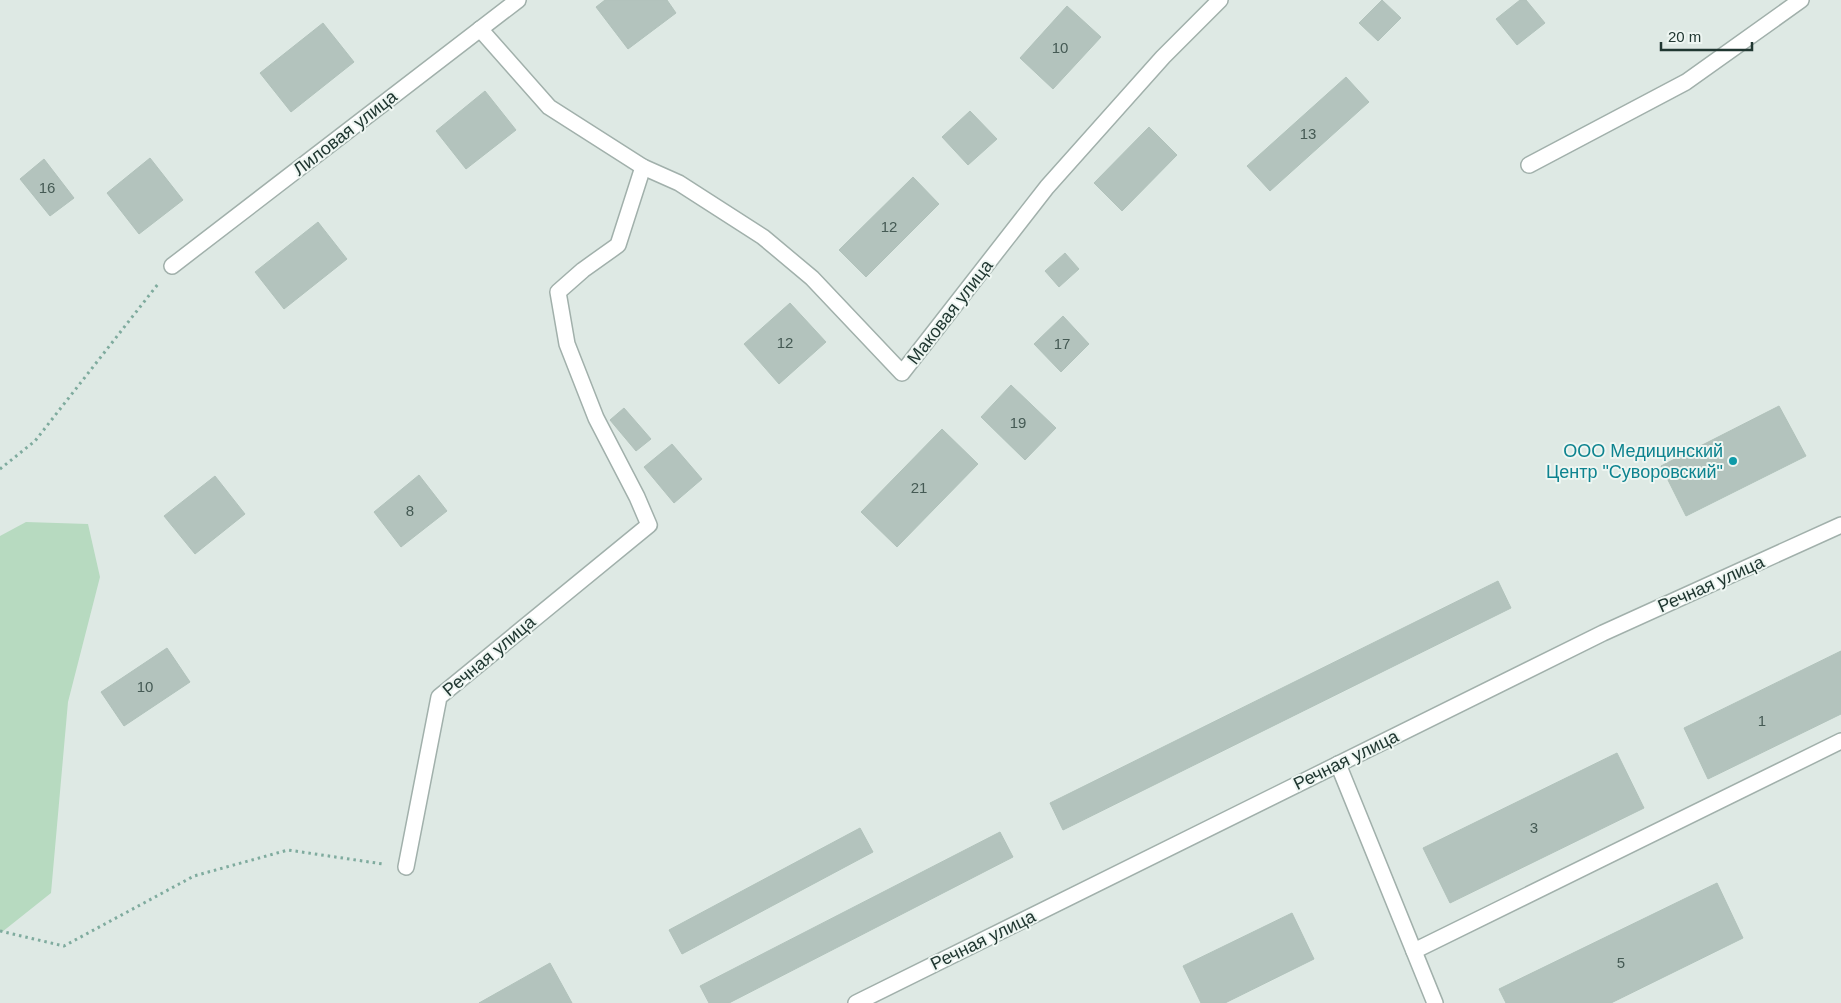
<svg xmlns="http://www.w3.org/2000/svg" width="1841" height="1003" font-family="Arial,sans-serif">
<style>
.green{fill:#b7dac0}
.building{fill:#b3c3bd;stroke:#b1c2bb}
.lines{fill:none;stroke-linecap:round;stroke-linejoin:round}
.minor-casing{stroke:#a1b0ab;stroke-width:18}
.path{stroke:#7fab9e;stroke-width:3;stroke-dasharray:2.5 4;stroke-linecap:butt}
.minor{stroke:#fff;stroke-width:15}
.culture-dot{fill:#0f9aa8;stroke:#eef6f2;stroke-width:2}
.labels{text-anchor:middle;stroke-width:4;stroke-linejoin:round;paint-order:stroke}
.number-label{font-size:15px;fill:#455a54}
.street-label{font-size:18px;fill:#203731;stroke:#eef6f2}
.culture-label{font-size:18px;fill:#0d838f;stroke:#eef6f2;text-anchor:end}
</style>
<rect width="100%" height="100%" fill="#dee9e4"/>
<path class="green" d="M26,522L88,524L100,577L68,702L51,893L2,932H0V536Z"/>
<g class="building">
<path d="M605,0H667L676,13L628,49L596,7Z"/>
<path d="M1382,0L1401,18L1378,41L1359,23Z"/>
<path d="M1520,0H1526L1545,23L1517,45L1496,19Z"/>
<path d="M1067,6L1101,37L1053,89L1020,58Z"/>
<path d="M323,23L354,62L291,112L260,73Z"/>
<path d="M1346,77L1369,102L1270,191L1247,166Z"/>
<path d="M485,91L516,130L466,169L436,131Z"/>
<path d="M970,111L997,139L968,165L942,137Z"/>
<path d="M1149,127L1177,155L1122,211L1094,183Z"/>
<path d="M150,158L183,200L139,234L107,193Z"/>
<path d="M44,159L74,198L50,216L20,179Z"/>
<path d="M913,177L939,204L866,277L839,250Z"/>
<path d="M318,222L347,259L284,309L255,272Z"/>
<path d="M1065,253L1079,269L1059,287L1045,271Z"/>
<path d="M790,303L826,342L779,384L744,344Z"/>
<path d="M1063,316L1089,344L1061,372L1034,344Z"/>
<path d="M1011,385L1056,428L1025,460L981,417Z"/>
<path d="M1779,406L1806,456L1686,516L1661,466Z"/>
<path d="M624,408L651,439L636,451L610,420Z"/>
<path d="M942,429L978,464L897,547L861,512Z"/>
<path d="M672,444L702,479L674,503L644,467Z"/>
<path d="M419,475L447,511L401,547L374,512Z"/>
<path d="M215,476L245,514L195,554L164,516Z"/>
<path d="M1498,581L1511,608L1063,830L1050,803Z"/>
<path d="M167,648L190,682L124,726L101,692Z"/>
<path d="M1841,651V714L1708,779L1684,728Z"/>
<path d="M1617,753L1644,808L1450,903L1423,848Z"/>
<path d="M860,828L873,852L682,954L669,930Z"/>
<path d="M1000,832L1013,857L729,1003H709L700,986Z"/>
<path d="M1717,883L1743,938L1611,1003H1506L1499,989Z"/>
<path d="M1292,913L1314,959L1225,1003H1201L1183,966Z"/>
<path d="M550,963L572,1003H479Z"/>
</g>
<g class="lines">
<g class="minor-casing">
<g id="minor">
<path d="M480,29L549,107L643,167L679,183L763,237L812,278L902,373L1047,187L1163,57L1220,0"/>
<path d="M1529,165L1686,82L1801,0"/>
<path d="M172,266L518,0"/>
<path d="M1338,764L1435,1003"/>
<path d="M406,867L439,697L649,525L637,497L596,418L567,344L558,292L583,270L618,245L643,167"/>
<path d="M1414,951L1841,741"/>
<path d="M856,1003L1603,633L1841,525"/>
</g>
</g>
<g class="path">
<path d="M0,469L35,441L158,284"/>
<path d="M0,931L64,946L194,876L288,850L383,864"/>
</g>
<use href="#minor" class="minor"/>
</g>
<circle class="culture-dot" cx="1733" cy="461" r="5"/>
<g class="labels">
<g class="number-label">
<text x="1060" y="53">10</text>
<text x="1308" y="139">13</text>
<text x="47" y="193">16</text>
<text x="889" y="232">12</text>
<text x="785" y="348">12</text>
<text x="1062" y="349">17</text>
<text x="1018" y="428">19</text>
<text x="919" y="493">21</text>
<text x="410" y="516">8</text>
<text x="145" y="692">10</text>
<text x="1762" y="726">1</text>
<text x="1534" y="833">3</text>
<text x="1621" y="968">5</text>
</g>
<g class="street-label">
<text transform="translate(345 133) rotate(-38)" y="6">Лиловая улица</text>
<text transform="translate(950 312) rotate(-52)" y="6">Маковая улица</text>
<text transform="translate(1711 584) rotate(-24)" y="6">Речная улица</text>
<text transform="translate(489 656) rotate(-40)" y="6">Речная улица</text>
<text transform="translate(1346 760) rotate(-26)" y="6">Речная улица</text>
<text transform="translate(983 940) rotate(-26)" y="6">Речная улица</text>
</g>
<g class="culture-label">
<text x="1723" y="457">ООО Медицинский<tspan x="1723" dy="21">Центр "Суворовский"</tspan></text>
</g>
</g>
<path d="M1661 42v8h91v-8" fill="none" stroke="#203731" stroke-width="2.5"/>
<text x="1668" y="42" font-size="15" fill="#203731" stroke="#eef6f2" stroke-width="4" paint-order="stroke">20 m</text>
</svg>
